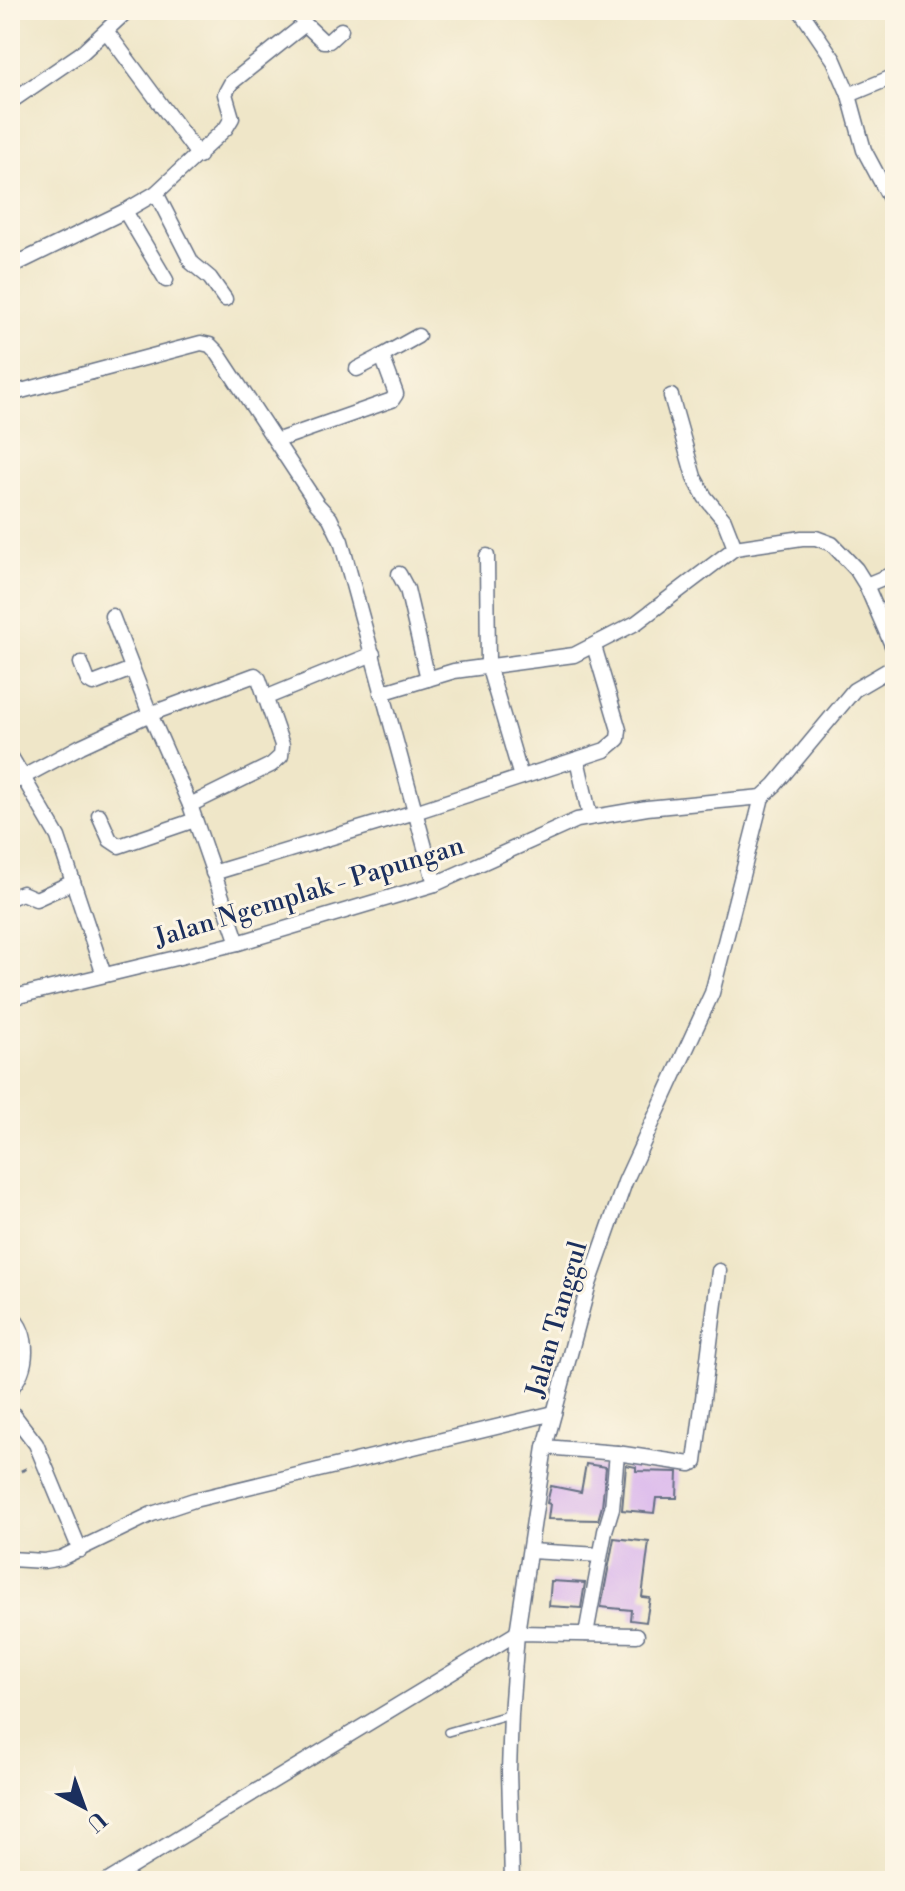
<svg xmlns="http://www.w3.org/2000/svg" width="905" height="1891" font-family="'Libre Bodoni',serif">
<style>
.building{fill:#d5aeee}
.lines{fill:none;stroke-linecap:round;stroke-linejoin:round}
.lane-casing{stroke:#656f83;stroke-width:10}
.street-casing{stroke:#656f83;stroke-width:17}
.path{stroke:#656f83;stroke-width:3;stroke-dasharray:6 6;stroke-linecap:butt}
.lane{stroke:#fff;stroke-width:7}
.street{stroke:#fff;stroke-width:14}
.labels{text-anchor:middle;stroke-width:6;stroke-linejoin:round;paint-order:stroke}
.street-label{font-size:26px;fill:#1b2f5e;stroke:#fcf5e5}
</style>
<rect width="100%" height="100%" fill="#fcf5e5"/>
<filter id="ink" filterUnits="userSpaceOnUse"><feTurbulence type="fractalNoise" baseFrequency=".0125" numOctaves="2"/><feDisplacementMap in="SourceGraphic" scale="16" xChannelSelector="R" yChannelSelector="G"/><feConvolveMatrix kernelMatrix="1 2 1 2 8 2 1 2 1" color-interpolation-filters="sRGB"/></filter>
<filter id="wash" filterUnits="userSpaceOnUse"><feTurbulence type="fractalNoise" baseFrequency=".006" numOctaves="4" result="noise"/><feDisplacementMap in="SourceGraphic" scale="32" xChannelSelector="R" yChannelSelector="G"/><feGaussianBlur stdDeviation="1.8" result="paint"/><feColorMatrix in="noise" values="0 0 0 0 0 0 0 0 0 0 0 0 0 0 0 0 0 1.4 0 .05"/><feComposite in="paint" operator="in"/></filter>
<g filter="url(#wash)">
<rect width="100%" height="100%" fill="#efe6c8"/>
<g id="blocks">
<g class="building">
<path d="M586,1464L606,1467L602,1506L598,1520L548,1519L550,1504L547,1503L551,1486L581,1492Z"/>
<path d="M626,1465L636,1467V1471L678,1472L677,1498H656L654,1513L622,1510Z"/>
<path d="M614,1538L649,1542L642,1597L650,1598L646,1622L630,1620L631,1610L601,1607Z"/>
<path d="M551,1581L585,1583L581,1608L549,1606Z"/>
</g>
</g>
</g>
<g filter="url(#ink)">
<use href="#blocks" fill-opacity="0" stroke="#656f83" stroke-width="2"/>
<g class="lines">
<g class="lane-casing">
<path id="lane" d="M448,1732L511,1714"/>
</g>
<g class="street-casing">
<g id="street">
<path d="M296,10L305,24L323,41H329L341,30"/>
<path d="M800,10L834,60L849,95L864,150L895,208"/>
<path d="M107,32L199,156"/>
<path d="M849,95L895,76"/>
<path d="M10,102L83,52L128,10"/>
<path d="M156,193L192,263L210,278L225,299"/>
<path d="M125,211L166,280"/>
<path d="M10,267L125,211L156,193L226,128L232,118L225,94L231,83L305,24"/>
<path d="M357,369L382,356"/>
<path d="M10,394L201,343L210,345L217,352L317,504L330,518L341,541L435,884"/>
<path d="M671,396L694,477L705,497L724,520L735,548"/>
<path d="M278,440L392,400L396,394L382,356L418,336"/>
<path d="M487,556L488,665L521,777"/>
<path d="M399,574L407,589L428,679"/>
<path d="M866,585L895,573"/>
<path d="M112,616L150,714L190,805L238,943"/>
<path d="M81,663L88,681L93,684L132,669"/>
<path d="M381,693L454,671L574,655L636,623L735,548L802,538H816L832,544L856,569L866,585L895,652"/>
<path d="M265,698L373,654"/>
<path d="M10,755L58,837L104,975"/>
<path d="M577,759L590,817"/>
<path d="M10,784L81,746L150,714L255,675L259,679L282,745L281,756L271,765L190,805"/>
<path d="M99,815L110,840L119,846L195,820"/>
<path d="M213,873L415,812L605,750L618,739L619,730L594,646"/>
<path d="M10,898L22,893L36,899L73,882"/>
<path d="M10,998L238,943L435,884L577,820L647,808L762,797L775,785L854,690L895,666"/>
<path d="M10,1315C31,1333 29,1370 10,1389"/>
<path d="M10,1410L36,1444L80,1550"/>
<path d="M545,1447L617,1453L690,1464L695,1462L719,1271"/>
<path d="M530,1551L600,1555"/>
<path d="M10,1559L44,1561L61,1558L152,1514L194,1500L554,1413"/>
<path d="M586,1634L605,1531L612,1508L617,1453"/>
<path d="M108,1881L517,1633L637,1635"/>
<path d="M512,1881L509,1771L511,1714L517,1633L545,1447L588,1287L625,1182L712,993L762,797"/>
</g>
</g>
<path class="path" d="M10,1476L32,1466"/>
<use href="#lane" class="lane"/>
<use href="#street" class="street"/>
</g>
</g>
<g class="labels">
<g class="street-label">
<text transform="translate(309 891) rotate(-17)" y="9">Jalan Ngemplak - Papungan</text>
<text transform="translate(556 1319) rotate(-74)" y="9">Jalan Tanggul</text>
</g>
</g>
<rect width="905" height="1891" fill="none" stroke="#fcf5e5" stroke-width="40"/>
<g transform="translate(84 1807) rotate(139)" stroke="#fcf5e5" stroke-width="6" paint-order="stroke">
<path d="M0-6L14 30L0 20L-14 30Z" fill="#1b2f5e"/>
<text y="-12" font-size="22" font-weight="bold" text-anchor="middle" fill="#1b2f5e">U</text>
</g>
</svg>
